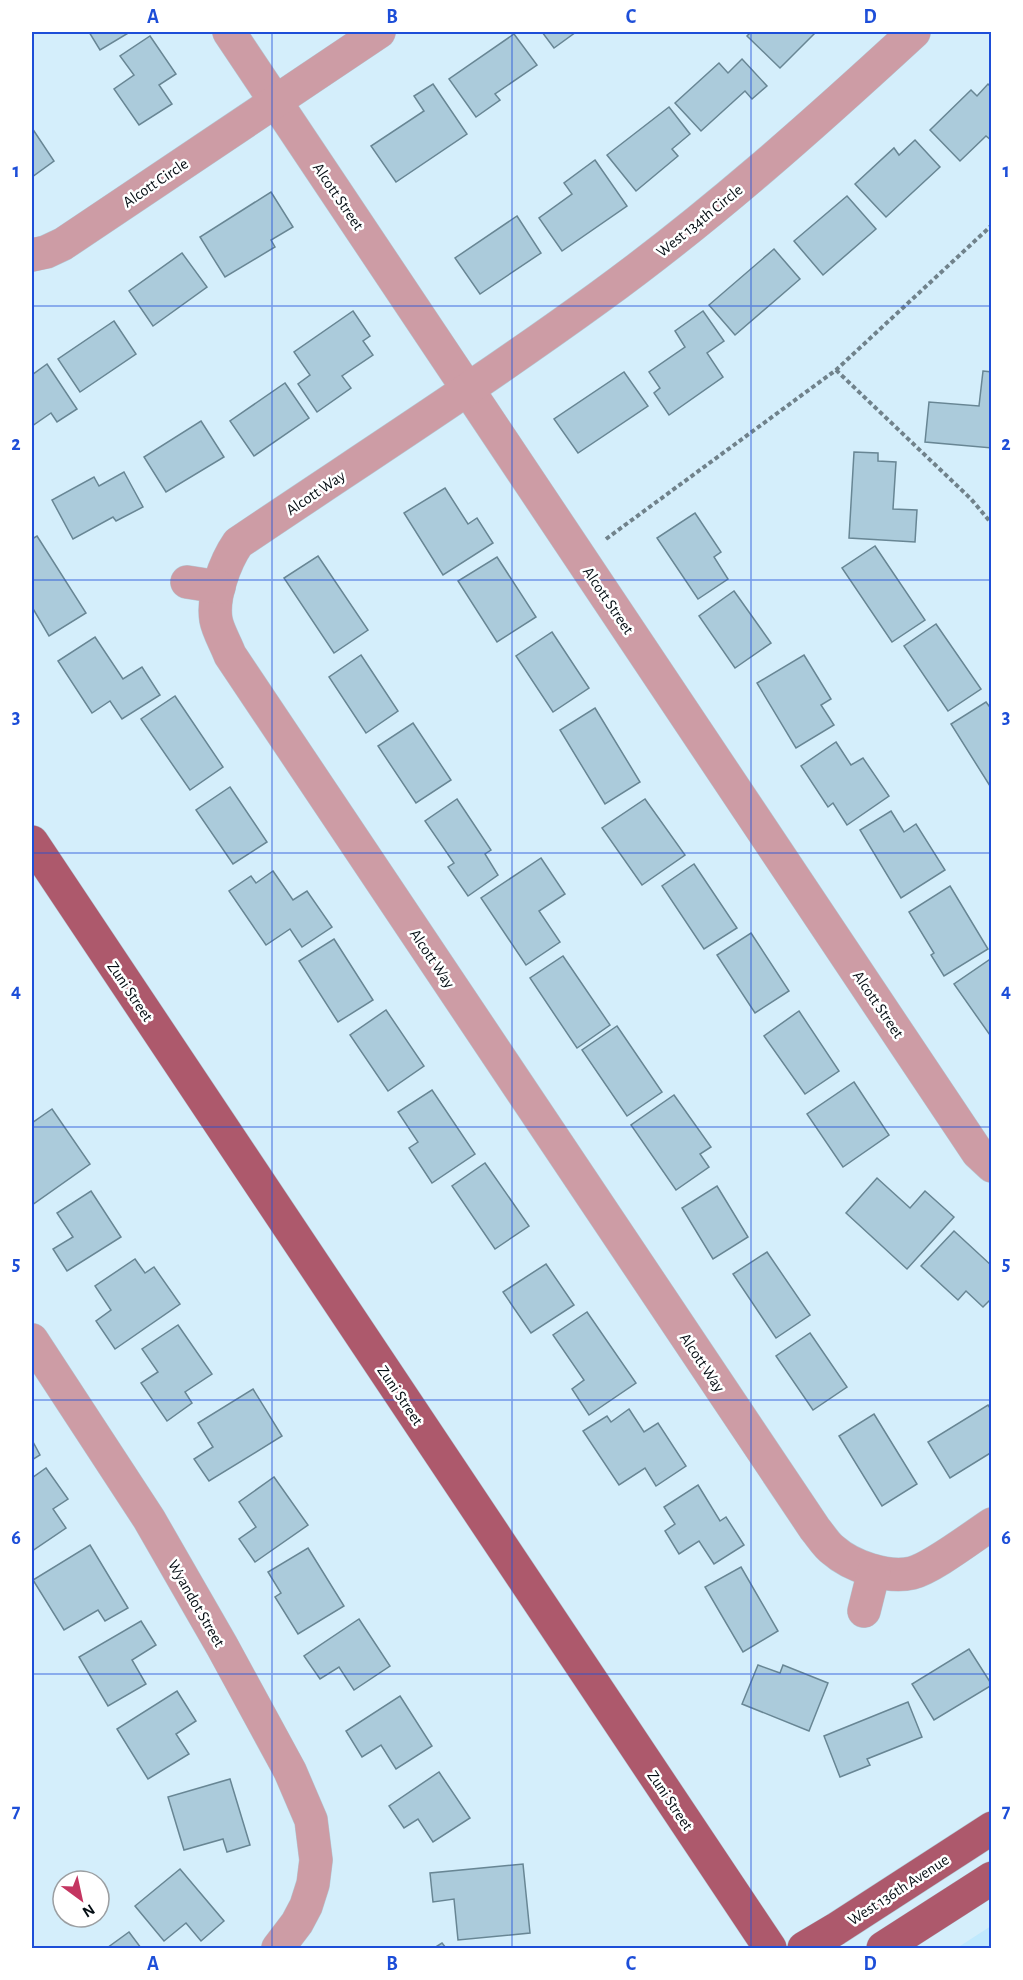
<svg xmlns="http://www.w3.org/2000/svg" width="1023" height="1980" font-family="'Alegreya Sans',sans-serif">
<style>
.built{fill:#c0e9fd}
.building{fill:#abcbdb;stroke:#688694;stroke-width:1.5}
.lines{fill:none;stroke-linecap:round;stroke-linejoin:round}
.minor-casing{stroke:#b3cad6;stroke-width:34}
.major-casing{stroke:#b3cad6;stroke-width:34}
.path{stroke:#70828b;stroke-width:4;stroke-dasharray:4.5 3;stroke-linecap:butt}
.minor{stroke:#cd9ca5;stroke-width:33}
.major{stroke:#ad596c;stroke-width:33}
.grid{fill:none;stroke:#1d4ed8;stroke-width:1.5;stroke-opacity:0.55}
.labels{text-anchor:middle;stroke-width:5;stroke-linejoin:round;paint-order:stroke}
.street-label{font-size:16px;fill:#040d13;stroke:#fff}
.neatline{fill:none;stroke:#1d4ed8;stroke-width:2}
.grid-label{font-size:20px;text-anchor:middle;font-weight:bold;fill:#1d4ed8}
</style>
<rect width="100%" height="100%" fill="#d4eefb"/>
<path class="built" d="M991,1926V1948H957Z"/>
<g class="building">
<path d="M89,32H130L100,50Z"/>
<path d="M542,32H576L554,48Z"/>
<path d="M751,32H816L780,68L747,36Z"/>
<path d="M514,34L537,65L495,94L500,100L476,117L449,79Z"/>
<path d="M150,36L176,74L159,85L172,104L139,125L114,89L134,75L120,56Z"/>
<path d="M742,59L767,86L752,99L745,91L701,131L675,103L719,63L728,73Z"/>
<path d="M433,84L467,134L396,182L371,146L424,111L414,96Z"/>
<path d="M988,84L992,88V141L986,136L960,161L930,130L971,90L977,96Z"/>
<path d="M669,107L690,134L672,149L678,156L636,191L607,155Z"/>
<path d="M32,128L54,161L32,177Z"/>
<path d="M915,140L940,167L886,217L855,184L894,148L899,155Z"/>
<path d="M595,160L627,206L562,251L539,218L572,194L564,183Z"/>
<path d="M271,192L293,227L271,240L275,247L225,277L200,237Z"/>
<path d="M847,196L876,229L823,275L794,241Z"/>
<path d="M517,216L541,253L480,294L455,258Z"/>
<path d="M774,249L800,279L735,335L709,305Z"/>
<path d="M182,253L207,287L153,326L129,291Z"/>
<path d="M353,311L370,336L363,341L373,355L342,376L351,388L317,412L298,384L310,375L294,352Z"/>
<path d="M703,311L724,341L707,353L723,377L669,415L654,393L660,388L649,372L685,347L675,331Z"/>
<path d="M114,321L136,354L80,392L58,359Z"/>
<path d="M47,364L77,409L57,422L51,413L32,426V375Z"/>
<path d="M983,371L992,372V448L925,442L929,402L979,406Z"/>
<path d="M624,372L648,406L578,453L554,419Z"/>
<path d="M285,383L309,418L254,456L230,421Z"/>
<path d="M201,421L224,457L166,492L144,457Z"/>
<path d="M854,452L878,453V461L896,462L893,509L917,510L915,542L849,538Z"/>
<path d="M124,472L143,507L116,521L113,517L73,539L52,500L94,477L99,486Z"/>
<path d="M445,488L468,524L477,518L493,543L443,575L404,513Z"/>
<path d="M695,513L721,552L714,557L728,579L698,599L657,538Z"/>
<path d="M37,536L86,613L49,636L32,607V539Z"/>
<path d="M875,546L925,620L892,642L842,568Z"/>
<path d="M318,556L368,630L334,653L284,578Z"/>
<path d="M497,557L536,617L497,642L458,581Z"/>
<path d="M734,591L771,643L735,668L699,616Z"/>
<path d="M936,624L981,689L948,711L904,646Z"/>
<path d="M552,632L589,688L553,712L516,656Z"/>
<path d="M95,637L123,679L142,667L160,695L122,719L110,701L92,713L58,661Z"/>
<path d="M361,655L398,711L366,733L329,677Z"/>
<path d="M804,655L831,699L821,705L834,725L796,748L757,683Z"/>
<path d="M175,696L223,767L190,790L141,719Z"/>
<path d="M986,702L992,710L990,786L951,724Z"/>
<path d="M595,708L640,782L605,804L560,730Z"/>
<path d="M413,723L451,780L416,803L378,746Z"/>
<path d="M836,742L851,765L863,758L889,796L847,825L833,803L828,807L801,766Z"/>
<path d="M230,787L267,842L233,864L196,810Z"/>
<path d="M457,799L491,850L485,854L498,875L468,896L448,867L454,863L425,821Z"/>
<path d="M645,799L685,855L642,885L602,828Z"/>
<path d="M891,811L904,832L916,824L945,870L901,898L860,830Z"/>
<path d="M541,858L565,894L539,911L560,942L526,965L481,898Z"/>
<path d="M694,864L737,928L704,949L662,886Z"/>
<path d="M273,871L293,900L307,891L332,927L302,947L290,929L266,945L229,891L251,876L256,883Z"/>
<path d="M950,886L988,949L944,976L931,955L934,953L909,912Z"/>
<path d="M751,933L789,991L755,1013L717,955Z"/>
<path d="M334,939L373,1000L338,1022L299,961Z"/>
<path d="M563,956L610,1025L577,1048L530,978Z"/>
<path d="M989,960L992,963V1038L954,984Z"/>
<path d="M386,1010L424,1066L388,1091L350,1035Z"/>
<path d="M799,1011L839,1071L805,1094L764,1036Z"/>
<path d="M617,1026L662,1092L627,1116L582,1050Z"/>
<path d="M854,1082L889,1135L843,1167L807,1114Z"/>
<path d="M432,1090L475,1154L432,1183L409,1148L418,1142L398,1112Z"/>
<path d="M674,1095L711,1147L700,1154L709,1167L676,1190L631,1125Z"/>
<path d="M52,1109L90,1164L32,1205V1123Z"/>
<path d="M485,1163L529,1226L495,1249L452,1186Z"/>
<path d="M877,1178L910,1208L925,1191L954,1217L907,1269L846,1213Z"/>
<path d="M717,1186L748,1237L713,1259L682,1208Z"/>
<path d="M91,1191L121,1237L67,1271L53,1249L73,1237L57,1213Z"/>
<path d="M954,1231L992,1266V1298L983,1307L966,1291L958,1300L921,1266Z"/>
<path d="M767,1252L810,1315L776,1338L733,1274Z"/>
<path d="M135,1259L145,1273L154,1267L180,1304L115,1349L96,1321L111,1310L95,1286Z"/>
<path d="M546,1264L574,1305L531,1333L503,1292Z"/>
<path d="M587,1312L636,1383L589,1415L572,1389L584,1380L553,1335Z"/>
<path d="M178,1325L212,1374L185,1392L192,1403L167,1421L141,1383L158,1372L142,1349Z"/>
<path d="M810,1333L847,1387L813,1410L776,1356Z"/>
<path d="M253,1389L282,1436L209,1481L194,1459L213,1447L198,1423Z"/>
<path d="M988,1405L992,1411V1452L950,1478L928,1442Z"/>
<path d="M629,1409L644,1432L658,1423L686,1466L656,1486L645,1468L619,1485L583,1431L607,1416L611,1422Z"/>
<path d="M874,1414L917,1484L882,1506L839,1436Z"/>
<path d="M32,1440L40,1455L32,1460Z"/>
<path d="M46,1468L68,1499L53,1509L66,1528L32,1551V1478Z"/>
<path d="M274,1477L308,1525L255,1562L239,1539L256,1527L239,1502Z"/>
<path d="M698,1485L720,1521L726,1517L744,1545L714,1564L699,1541L679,1554L665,1531L675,1524L664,1507Z"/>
<path d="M90,1545L128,1608L105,1621L98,1610L64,1630L33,1580Z"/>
<path d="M308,1548L344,1606L298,1634L275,1597L281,1593L268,1572Z"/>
<path d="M741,1567L778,1631L743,1652L705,1587Z"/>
<path d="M359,1619L390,1666L354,1690L339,1667L320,1679L304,1656Z"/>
<path d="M141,1621L156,1645L132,1660L146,1684L108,1706L79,1657Z"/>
<path d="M969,1649L992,1685L934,1720L912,1684Z"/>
<path d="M758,1665L780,1673L783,1665L828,1683L809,1731L742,1704Z"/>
<path d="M177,1691L196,1721L176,1734L189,1754L148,1779L117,1729Z"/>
<path d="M400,1696L432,1746L396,1769L381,1745L362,1757L346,1731Z"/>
<path d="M908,1702L922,1737L867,1759L870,1765L840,1777L824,1736Z"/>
<path d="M439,1772L470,1818L433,1842L418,1819L404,1828L389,1806Z"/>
<path d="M230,1779L250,1845L227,1852L223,1839L184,1850L168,1797Z"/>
<path d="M523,1864L530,1933L458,1940L454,1899L433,1902L430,1873Z"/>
<path d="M180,1869L224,1921L201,1941L186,1923L164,1941L135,1906Z"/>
<path d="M129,1932L141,1948H107Z"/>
<path d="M442,1943L446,1948H434Z"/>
</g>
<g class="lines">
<g class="minor-casing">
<g id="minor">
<path d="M229,32L978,1153L992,1166"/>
<path d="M914,32C813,125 710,217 598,298C481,383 358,462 238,543C225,562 212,597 216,620C218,631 226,644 230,655L815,1529C821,1536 826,1545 833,1550C851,1566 888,1579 912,1573C932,1568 972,1537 992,1524"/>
<path d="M32,255L46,252L63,244L379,32"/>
<path d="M187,582L219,587"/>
<path d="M32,1340L149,1519L222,1646L290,1771L311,1820L316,1860L313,1884L306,1906L297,1923L278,1948"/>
<path d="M864,1611L874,1571"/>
</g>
</g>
<g class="major-casing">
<g id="major">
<path d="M32,842L770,1948"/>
<path d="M804,1948L836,1929L992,1828"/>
<path d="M883,1948L992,1878"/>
</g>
</g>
<g class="path">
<path d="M836,370L971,499L992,524"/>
<path d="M606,539L836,370L992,225"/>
</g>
<use href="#minor" class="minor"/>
<use href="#major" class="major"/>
</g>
<path class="grid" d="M272,32V1948M512,32V1948M751,32V1948M32,306H992M32,580H992M32,853H992M32,1127H992M32,1400H992M32,1674H992"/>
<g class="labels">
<g class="street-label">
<text transform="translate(155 182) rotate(-34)" y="6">Alcott Circle</text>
<text transform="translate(339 196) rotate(56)" y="6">Alcott Street</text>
<text transform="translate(699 220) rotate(-39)" y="6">West 134th Circle</text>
<text transform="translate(315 492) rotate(-34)" y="6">Alcott Way</text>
<text transform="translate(609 600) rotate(56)" y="6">Alcott Street</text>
<text transform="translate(433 958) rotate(56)" y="6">Alcott Way</text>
<text transform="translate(131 991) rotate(56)" y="6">Zuni Street</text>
<text transform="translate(879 1004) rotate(56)" y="6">Alcott Street</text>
<text transform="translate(703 1362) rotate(56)" y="6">Alcott Way</text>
<text transform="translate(401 1395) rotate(56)" y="6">Zuni Street</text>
<text transform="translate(197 1603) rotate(60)" y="6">Wyandot Street</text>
<text transform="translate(671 1800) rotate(56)" y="6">Zuni Street</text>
<text transform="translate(898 1889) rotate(-33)" y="6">West 136th Avenue</text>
</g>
</g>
<rect width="1023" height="1980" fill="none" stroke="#ffffff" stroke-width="66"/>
<g transform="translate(81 1899) rotate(147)"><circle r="28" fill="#ffffff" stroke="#9b9ea1" stroke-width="1.5"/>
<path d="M0-4.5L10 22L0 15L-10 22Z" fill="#c43661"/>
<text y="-9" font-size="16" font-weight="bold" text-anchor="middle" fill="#040d13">N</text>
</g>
<rect x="33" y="33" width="957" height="1914" class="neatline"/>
<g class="grid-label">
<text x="153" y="23">A</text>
<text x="392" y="23">B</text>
<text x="631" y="23">C</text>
<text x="870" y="23">D</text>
<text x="16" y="177">1</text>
<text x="1006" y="177">1</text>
<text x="16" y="450">2</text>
<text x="1006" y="450">2</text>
<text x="16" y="723">3</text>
<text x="1006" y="723">3</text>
<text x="16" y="997">4</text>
<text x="1006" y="997">4</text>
<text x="16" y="1270">5</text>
<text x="1006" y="1270">5</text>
<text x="16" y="1544">6</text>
<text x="1006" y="1544">6</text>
<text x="16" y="1817">7</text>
<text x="1006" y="1817">7</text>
<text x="153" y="1970">A</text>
<text x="392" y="1970">B</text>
<text x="631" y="1970">C</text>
<text x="870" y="1970">D</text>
</g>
</svg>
